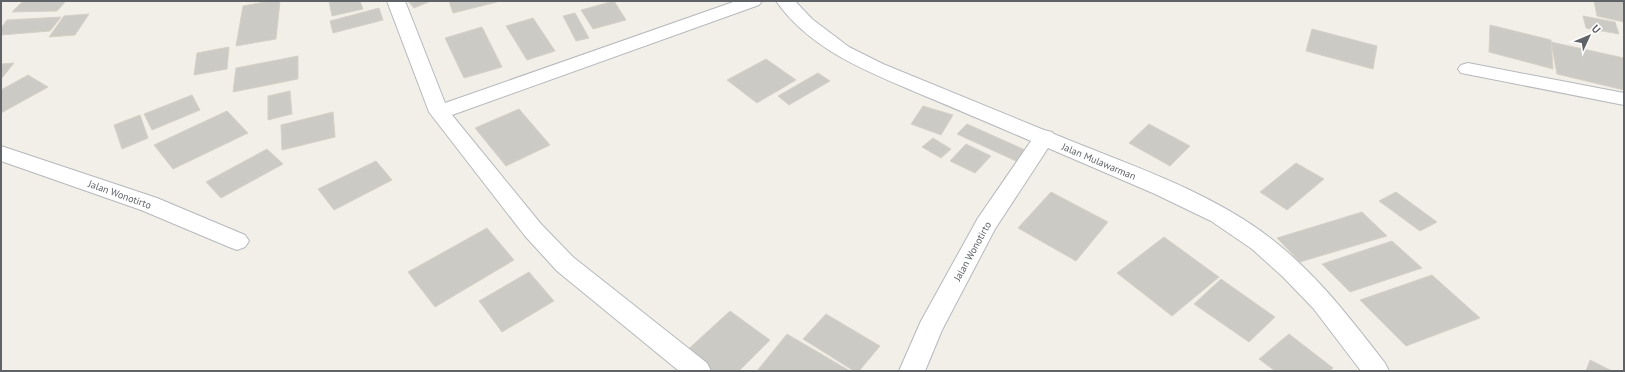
<svg xmlns="http://www.w3.org/2000/svg" width="1625" height="372" font-family="'PT Sans',sans-serif">
<style>
.building{fill:#cccac5;stroke:#d6d1c6}
.lines{fill:none;stroke-linecap:round;stroke-linejoin:round}
.minor-casing{stroke:#b5b8bc;stroke-width:2}
.minor{fill:#fff;fill-rule:evenodd}
.labels{text-anchor:middle;stroke-width:4;stroke-linejoin:round;paint-order:stroke}
.street-label{font-size:10px;fill:#5f6368;stroke:#fff}
</style>
<rect width="100%" height="100%" fill="#f1efe8"/>
<g class="building">
<path d="M23,1H66L57,11L12,12Z"/>
<path d="M270,1H280L276,39L236,46L243,6Z"/>
<path d="M329,1H360L363,9L332,16Z"/>
<path d="M408,1H431L414,8Z"/>
<path d="M449,1H497V2L453,13Z"/>
<path d="M614,1L626,20L593,29L581,10Z"/>
<path d="M1594,1H1624V22L1597,16Z"/>
<path d="M379,8L383,20L333,33L330,21Z"/>
<path d="M575,13L589,38L576,41L563,16Z"/>
<path d="M89,14L75,35L49,37L64,16Z"/>
<path d="M1583,16L1615,22L1619,34L1586,28Z"/>
<path d="M61,17L50,31L1,35V28L7,20Z"/>
<path d="M533,18L555,51L527,60L506,26Z"/>
<path d="M1490,25L1551,40L1553,69L1489,52Z"/>
<path d="M482,27L502,67L464,78L445,38Z"/>
<path d="M1312,29L1377,46L1373,69L1306,51Z"/>
<path d="M1551,42L1624,58V90L1557,74Z"/>
<path d="M229,47L227,69L194,75L197,53Z"/>
<path d="M298,56V79L233,92L236,68Z"/>
<path d="M766,59L796,80L757,103L727,80Z"/>
<path d="M14,63L2,78L1,79V64Z"/>
<path d="M818,73L830,81L789,105L778,96Z"/>
<path d="M28,75L48,87L1,113V90Z"/>
<path d="M290,91L292,114L268,120V96Z"/>
<path d="M192,95L200,110L152,130L144,114Z"/>
<path d="M923,106L953,115L941,135L911,124Z"/>
<path d="M519,109L550,145L506,166L475,128Z"/>
<path d="M227,111L248,133L173,169L154,145Z"/>
<path d="M333,112L335,137L282,150L281,125Z"/>
<path d="M140,115L148,138L122,149L114,125Z"/>
<path d="M967,124L1025,150L1016,161L957,134Z"/>
<path d="M1149,124L1190,146L1170,166L1129,143Z"/>
<path d="M933,138L951,149L941,158L922,147Z"/>
<path d="M966,144L991,156L975,173L950,161Z"/>
<path d="M267,149L283,164L221,198L206,182Z"/>
<path d="M376,161L392,180L334,210L318,189Z"/>
<path d="M1296,163L1324,179L1287,210L1260,192Z"/>
<path d="M1051,192L1108,222L1076,261L1018,228Z"/>
<path d="M1396,192L1437,222L1420,231L1379,201Z"/>
<path d="M1362,212L1387,236L1300,262L1277,238Z"/>
<path d="M487,228L514,260L435,307L408,272Z"/>
<path d="M1164,237L1219,277L1172,316L1117,273Z"/>
<path d="M1392,241L1422,268L1350,292L1322,264Z"/>
<path d="M529,272L554,301L502,332L479,301Z"/>
<path d="M1432,275L1480,318L1406,346L1360,300Z"/>
<path d="M1221,279L1275,317L1249,342L1194,304Z"/>
<path d="M730,311L770,340L739,371H706L683,354Z"/>
<path d="M826,314L880,346L859,371H854L803,339Z"/>
<path d="M787,334L850,371H757Z"/>
<path d="M1289,334L1333,368L1330,371H1275L1259,359Z"/>
<path d="M1590,360L1612,371H1586Z"/>
</g>
<g class="lines">
<g class="minor-casing">
<g id="minor">
<path d="M387,1H405L445,103L736,1H762L759,5L452,115L541,224L573,257L707,363L711,371H679L557,271L525,236L429,112Z"/>
<path d="M776,1H795L812,19L849,47L883,64L1044,130L1052,132L1054,134C1126,164 1206,189 1269,237C1316,273 1349,317 1385,363L1389,371H1361L1313,308L1282,276L1252,249L1211,221L1155,194L1048,148L995,229L942,330L925,371H899L921,321L978,218L1031,141C996,126 961,111 925,96C871,73 811,51 776,1Z"/>
<path d="M1468,63L1624,93V105L1461,73L1458,69L1461,65Z"/>
<path d="M1,146L157,198L245,235L249,241L245,247L237,250L229,247L141,210L1,161Z"/>
</g>
</g>
<use href="#minor" class="minor"/>
</g>
<g class="labels">
<g class="street-label">
<text transform="translate(1099 161) rotate(23)" y="4">Jalan Mulawarman</text>
<text transform="translate(120 194) rotate(20)" y="4">Jalan Wonotirto</text>
<text transform="translate(972 251) rotate(-61)" y="4">Jalan Wonotirto</text>
</g>
</g>
<rect width="1625" height="372" fill="none" stroke="#5f6368" stroke-width="4"/>
<g transform="translate(1589 36) rotate(46)" stroke="#ffffff" stroke-width="3" paint-order="stroke">
<path d="M0-3L7 15L0 10L-7 15Z" fill="#5f6368"/>
<text y="-6" font-size="11" font-weight="bold" text-anchor="middle" fill="#5f6368">U</text>
</g>
</svg>
